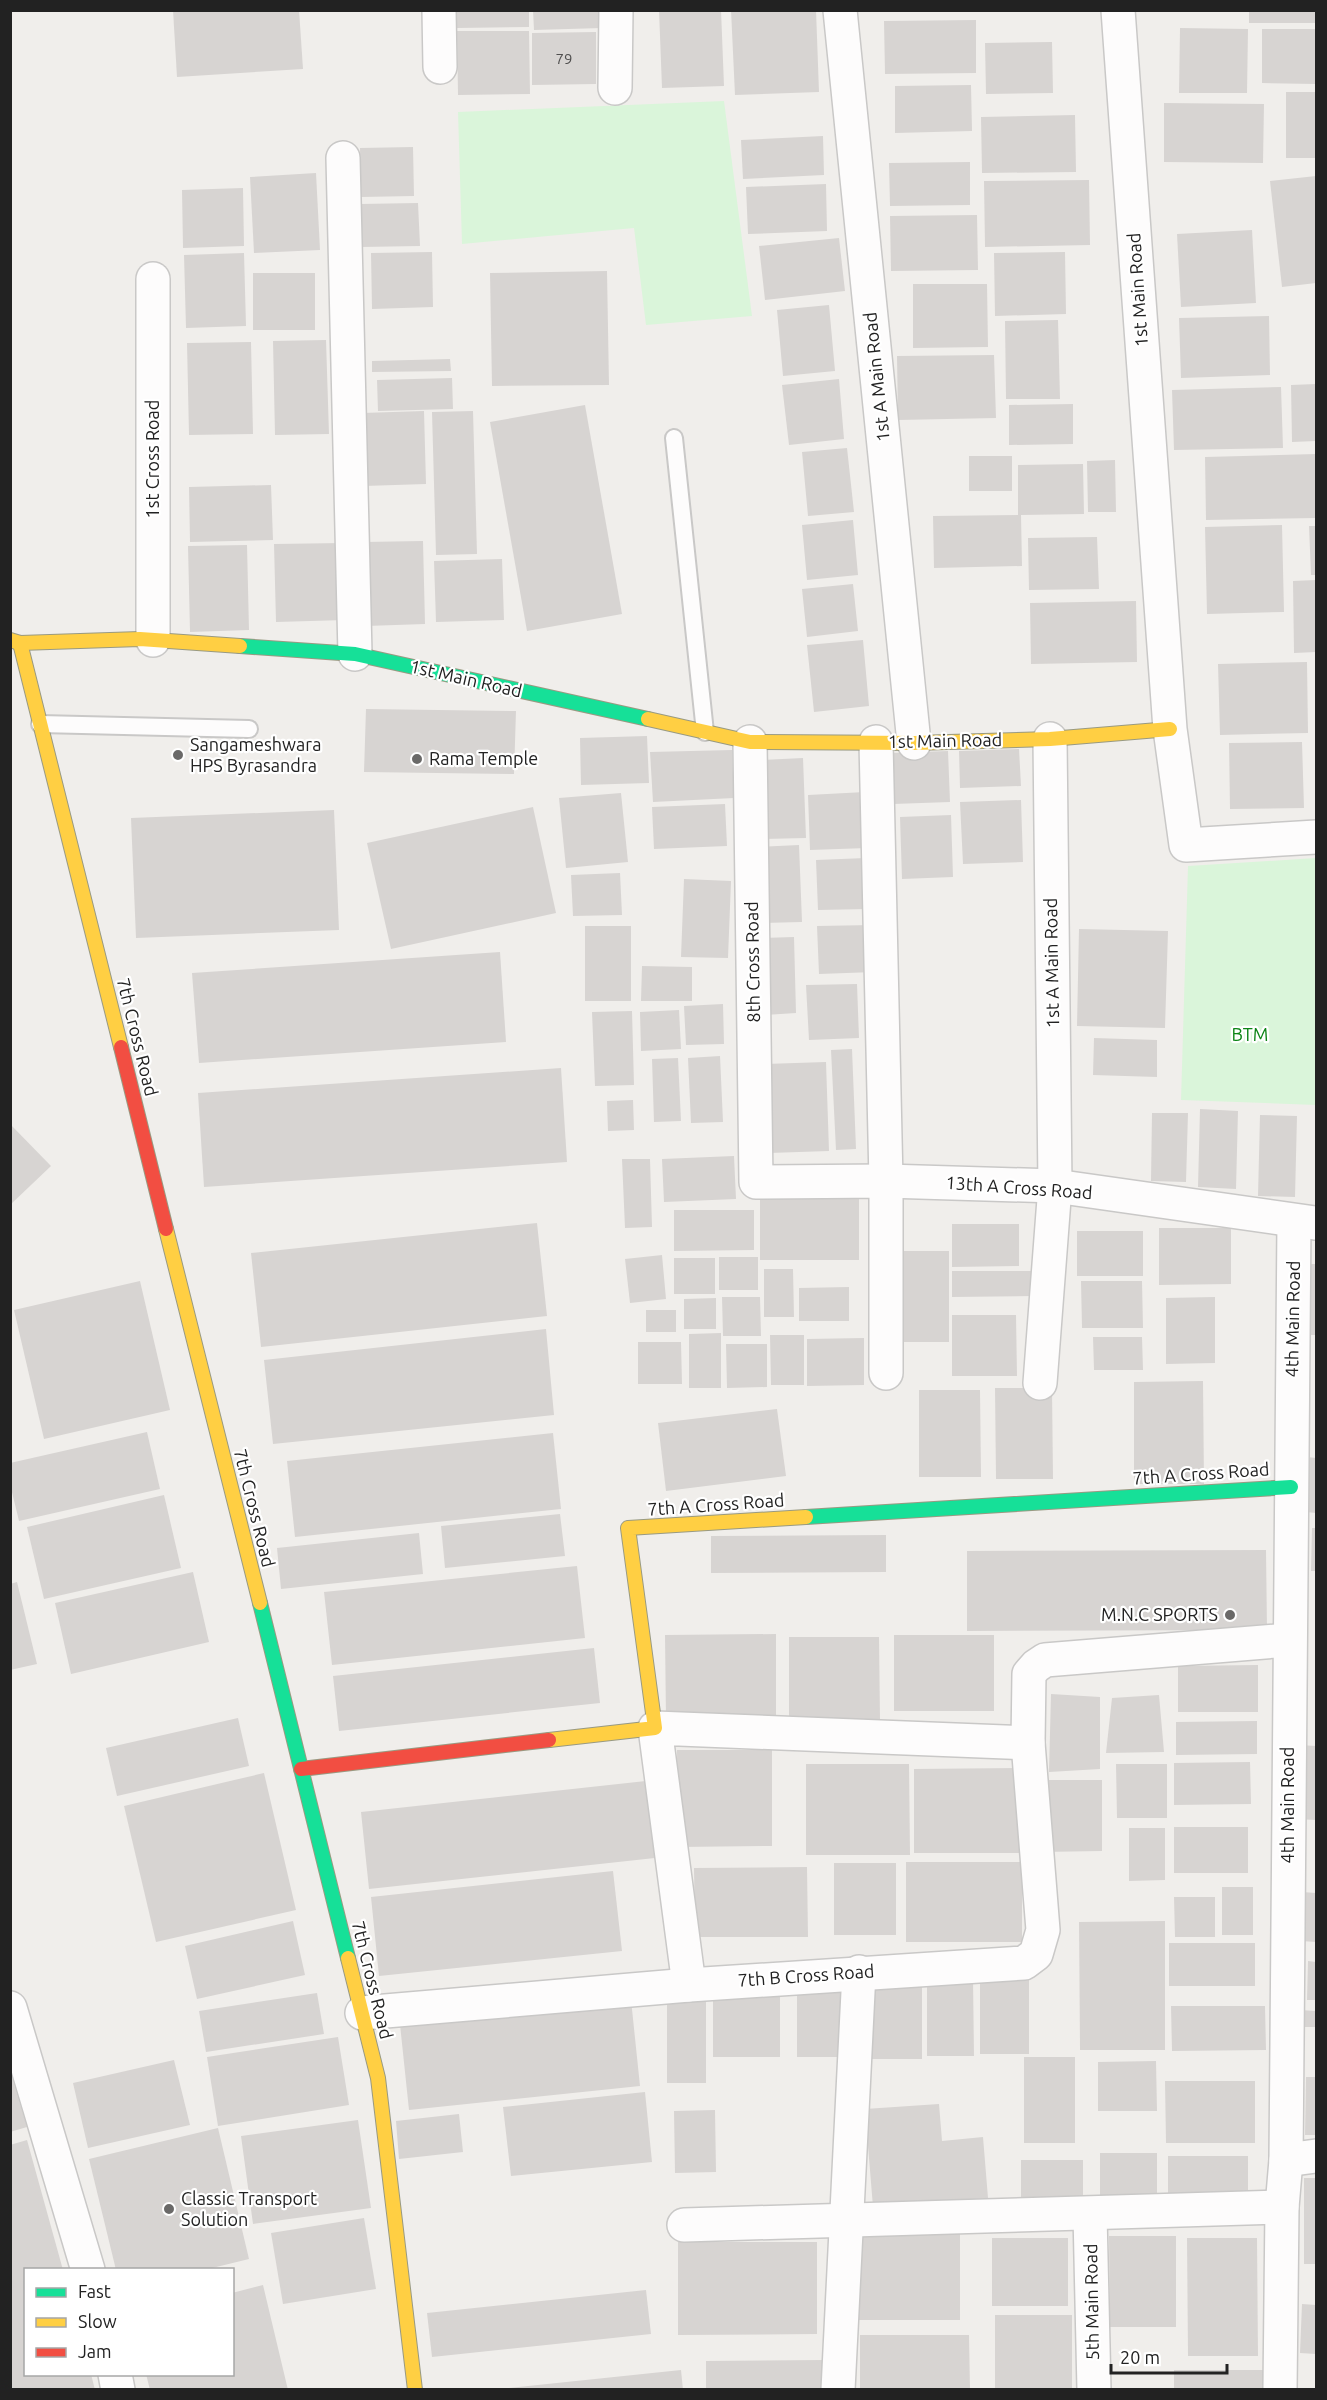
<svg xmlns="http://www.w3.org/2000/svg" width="1327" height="2400" font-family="Ubuntu,sans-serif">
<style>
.park{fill:#daf5da}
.building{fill:#d7d4d2}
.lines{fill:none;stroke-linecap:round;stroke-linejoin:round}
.lane-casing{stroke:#c9c8c7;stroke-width:20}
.street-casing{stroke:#c9c8c7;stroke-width:36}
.fast-casing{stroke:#999a82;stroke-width:16}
.slow-casing{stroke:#999a82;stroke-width:16}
.jam-casing{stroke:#999a82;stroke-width:16}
.lane{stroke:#fdfcfc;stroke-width:16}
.street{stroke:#fdfcfc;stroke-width:33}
.fast{stroke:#16e098;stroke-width:14}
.slow{stroke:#ffcf43;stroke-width:14}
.jam{stroke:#f24e42;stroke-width:14}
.poi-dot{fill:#6a6968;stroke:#fff;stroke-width:2}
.labels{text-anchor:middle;stroke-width:4.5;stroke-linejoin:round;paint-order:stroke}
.number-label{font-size:15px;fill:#4f4e4e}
.street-label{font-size:18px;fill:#222;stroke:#fff}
.poi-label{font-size:18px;fill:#222;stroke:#fff;text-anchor:start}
.park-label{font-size:18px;fill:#0c8416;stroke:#fff}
</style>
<rect width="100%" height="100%" fill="#f0eeeb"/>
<g class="park">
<path d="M724,101L752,316L646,325L634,228L462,244L458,112Z"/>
<path d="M1316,858V1105L1181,1100L1188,866Z"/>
</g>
<g class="building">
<path d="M173,10H299L303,69L177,77Z"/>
<path d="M457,10H529V27L457,28Z"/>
<path d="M533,10H602V28L534,30Z"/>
<path d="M659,10H721L724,86L662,88Z"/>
<path d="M731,10H816L819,92L735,95Z"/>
<rect x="1249" y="10" width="67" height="13"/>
<path d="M976,20V73L885,74L884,21Z"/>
<path d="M1180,28L1248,29L1247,93H1179Z"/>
<path d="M1262,29H1316V84L1262,83Z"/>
<path d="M457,31H529L530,94L458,95Z"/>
<path d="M596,32V84L532,85V33Z"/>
<path d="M1052,42L1053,93L986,94L985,43Z"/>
<path d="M971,85L972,131L895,133V86Z"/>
<rect x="1286" y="92" width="30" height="66"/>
<path d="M1164,103L1264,104L1263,163L1164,162Z"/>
<path d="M1075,115L1076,172L982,173L981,117Z"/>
<path d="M823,136L824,175L743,179L741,140Z"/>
<path d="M413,147L414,196L361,197L360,148Z"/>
<path d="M970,162V205L890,206L889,163Z"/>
<path d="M316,173L320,250L254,253L250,177Z"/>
<path d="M1316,176V283L1282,287L1270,181Z"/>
<path d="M1089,180L1090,245L985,247L984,181Z"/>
<path d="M826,184L827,231L748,234L746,187Z"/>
<path d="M243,188L244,246L183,248L182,190Z"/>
<path d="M418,203L420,246L361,247L360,204Z"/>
<path d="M977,215L978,270L891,271L890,216Z"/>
<path d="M1252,230L1256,303L1181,307L1177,234Z"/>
<path d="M839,238L845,291L765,300L759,246Z"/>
<path d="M432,252L433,307L372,309L371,253Z"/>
<path d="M1065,252L1066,314L995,316L994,253Z"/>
<path d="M244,253L246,326L186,328L184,255Z"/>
<path d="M607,271L609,385L492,386L490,273Z"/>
<rect x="253" y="273" width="62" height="57"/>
<path d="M913,284H987L988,347L913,348Z"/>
<path d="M829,305L835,371L783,376L777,310Z"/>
<path d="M1269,316L1270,375L1181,378L1179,318Z"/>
<path d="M1058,320L1060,399H1006L1005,321Z"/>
<path d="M326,340L329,434L275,435L273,341Z"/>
<path d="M251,342L253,434L189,435L187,343Z"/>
<path d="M994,355L996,418L898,420L897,356Z"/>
<path d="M450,359L451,371L372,372V361Z"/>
<path d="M452,378L453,409L378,411L377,380Z"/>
<path d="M839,379L844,439L789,445L782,385Z"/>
<path d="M1316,384V441L1292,442L1291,385Z"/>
<path d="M1281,387L1283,448L1174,450L1172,390Z"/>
<path d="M1073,404V444L1009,445V405Z"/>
<path d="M585,405L622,614L527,631L490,422Z"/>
<path d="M424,411L426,484L364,486L362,413Z"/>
<path d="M473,411L477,554L436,555L432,412Z"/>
<path d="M847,448L854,512L808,516L802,452Z"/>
<path d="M1316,454V518L1206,520L1205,457Z"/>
<rect x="969" y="456" width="43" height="35"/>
<path d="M1115,460L1116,512H1088L1087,461Z"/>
<path d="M1083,464L1084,514L1021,515L1022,566L934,568L933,516L1018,515V465Z"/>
<path d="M271,485L273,540L190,542L189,487Z"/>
<path d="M853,520L858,575L807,580L802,525Z"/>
<path d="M1282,525L1284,612L1207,614L1205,527Z"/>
<path d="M1309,526H1316V575H1311Z"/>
<path d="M1097,537L1099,589L1029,590L1028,538Z"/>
<path d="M423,541L425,624L366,626L364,542Z"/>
<path d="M343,543L345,620L276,622L274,544Z"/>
<path d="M247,545L249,630L190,632L188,546Z"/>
<path d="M502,559L504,620L436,622L434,561Z"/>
<path d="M1316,580V652L1294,653L1293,581Z"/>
<path d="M853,584L858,631L807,637L802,589Z"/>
<path d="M1136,601L1137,662L1031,664L1030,603Z"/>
<path d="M863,640L869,706L814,712L807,645Z"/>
<path d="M1307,662L1308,733L1220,735L1218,664Z"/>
<path d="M366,709L516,711L514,774L364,772Z"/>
<path d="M647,736L649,783L581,785L580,738Z"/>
<path d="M1302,742L1304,808L1230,809L1229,743Z"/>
<path d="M1019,749L1021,786L960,788L959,751Z"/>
<path d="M732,750L734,798L653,802L650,752Z"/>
<path d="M948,751L950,802L893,804L891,753Z"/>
<path d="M803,758L806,838L763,839L760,760Z"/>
<path d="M865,792L867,848L810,850L808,795Z"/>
<path d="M621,793L628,862L566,868L559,798Z"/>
<path d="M1021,800L1023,862L963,864L960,802Z"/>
<path d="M725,804L727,846L654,849L652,807Z"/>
<path d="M533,807L556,913L391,949L367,843Z"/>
<path d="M334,810L339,930L136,938L131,818Z"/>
<path d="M951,815L953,877L902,879L900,817Z"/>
<path d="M799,845L802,922L759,923L757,847Z"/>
<path d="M866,858L868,909L818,910L816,860Z"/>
<path d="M620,873L622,915L573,916L571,875Z"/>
<path d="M684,879L731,881L728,958L681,957Z"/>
<path d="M873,925L874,972L819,974L817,926Z"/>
<rect x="585" y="926" width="46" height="75"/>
<path d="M1079,929L1168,931L1165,1028L1077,1026Z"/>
<path d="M794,937L796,1013L765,1015L762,938Z"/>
<path d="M500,952L506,1042L199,1063L192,973Z"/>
<path d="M642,966L692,967V1001H641Z"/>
<path d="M857,984L859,1038L809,1040L806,985Z"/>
<path d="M723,1004L724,1044L686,1045L684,1006Z"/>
<path d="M679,1010L681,1049L641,1051L640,1012Z"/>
<path d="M632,1011L634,1085L595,1086L592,1012Z"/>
<path d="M1094,1038L1157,1040V1077L1093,1075Z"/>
<path d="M852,1049L856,1149L836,1150L831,1050Z"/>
<path d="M720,1056L723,1122L691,1123L688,1058Z"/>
<path d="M678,1058L681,1121L654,1122L652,1059Z"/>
<path d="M826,1062L829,1151L769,1153L765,1064Z"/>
<path d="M561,1068L567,1162L204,1187L198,1093Z"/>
<path d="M633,1100L634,1130L608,1131L607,1101Z"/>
<path d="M1200,1109L1238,1111L1236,1189L1198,1187Z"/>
<path d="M1152,1113H1188L1186,1182L1151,1181Z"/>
<path d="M1260,1115L1297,1116L1295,1197L1258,1196Z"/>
<path d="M10,1124L51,1166L10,1205Z"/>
<path d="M734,1156L736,1199L664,1202L662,1159Z"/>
<path d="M622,1159H650L652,1227L625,1228Z"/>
<path d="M859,1196V1260H760V1197Z"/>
<path d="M674,1210H754V1250L674,1251Z"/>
<path d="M537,1223L547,1316L261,1347L251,1253Z"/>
<path d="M952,1224H1019V1266L952,1267Z"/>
<path d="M1159,1228H1231V1284L1159,1285Z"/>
<rect x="1077" y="1231" width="66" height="45"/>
<rect x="896" y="1251" width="53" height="91"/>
<path d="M662,1255L666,1299L630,1303L625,1259Z"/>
<rect x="719" y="1257" width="39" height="33"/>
<rect x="674" y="1258" width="41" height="36"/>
<path d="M1309,1264H1316V1335H1307Z"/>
<path d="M764,1269H793L794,1317H764Z"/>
<path d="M952,1271H1033V1296L952,1297Z"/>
<path d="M140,1281L170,1410L44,1439L14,1310Z"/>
<path d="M1081,1281H1142L1143,1328H1082Z"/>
<path d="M849,1287V1321H799V1288Z"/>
<path d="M722,1297H760L761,1336H723Z"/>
<path d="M1215,1297V1363L1166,1364V1298Z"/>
<path d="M716,1298V1329H684V1299Z"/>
<rect x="646" y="1310" width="30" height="22"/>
<path d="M952,1315H1016L1017,1376H952Z"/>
<path d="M546,1329L554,1415L273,1444L264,1360Z"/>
<path d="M721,1333V1388H689V1334Z"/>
<path d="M770,1335H804V1385H771Z"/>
<path d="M1093,1337H1142L1143,1370H1094Z"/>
<path d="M864,1338V1385L807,1386V1339Z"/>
<path d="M638,1342H681L682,1384H638Z"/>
<path d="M726,1344H767V1387L727,1388Z"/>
<path d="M1203,1381L1204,1484H1134V1382Z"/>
<path d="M995,1388H1052L1053,1479H996Z"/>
<path d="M919,1390H980L981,1477H919Z"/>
<path d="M777,1409L786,1476L666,1491L658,1423Z"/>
<path d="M147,1432L160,1489L19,1521L10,1484V1463Z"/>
<path d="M553,1433L561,1509L295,1537L287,1461Z"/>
<path d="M1307,1457L1316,1458V1513L1306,1512Z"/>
<path d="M164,1495L181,1568L44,1599L27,1527Z"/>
<path d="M560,1514L565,1556L445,1568L441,1526Z"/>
<path d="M1312,1528H1316V1571H1311Z"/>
<path d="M419,1533L423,1574L281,1589L277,1548Z"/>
<path d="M886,1535V1572L711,1573V1536Z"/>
<path d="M1266,1550L1267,1630L967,1631V1551Z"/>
<path d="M577,1566L585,1638L332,1665L324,1592Z"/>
<path d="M193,1572L209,1642L71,1674L55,1603Z"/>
<path d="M17,1582L37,1664L10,1670V1584Z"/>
<path d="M776,1634V1720H666L665,1635Z"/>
<rect x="894" y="1635" width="100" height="76"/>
<path d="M789,1637H879L880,1720H789Z"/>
<path d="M594,1648L600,1703L339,1731L333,1676Z"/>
<path d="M1258,1665V1712H1178V1666Z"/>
<path d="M1051,1694L1100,1697V1769L1049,1772Z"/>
<path d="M1159,1695L1164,1752L1106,1753L1112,1698Z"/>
<path d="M238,1718L249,1766L117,1796L106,1748Z"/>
<path d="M1257,1721V1754L1176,1755V1722Z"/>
<path d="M1299,1745L1316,1746V1820L1297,1819Z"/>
<path d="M677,1750H772V1846L678,1847Z"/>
<path d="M1250,1762L1251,1804L1174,1805V1763Z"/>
<path d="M806,1764H909L910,1855H806Z"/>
<path d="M1116,1764H1167V1818H1117Z"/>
<path d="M1022,1768V1853H914V1769Z"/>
<path d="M264,1773L296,1910L156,1942L124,1806Z"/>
<path d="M655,1780L664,1857L369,1889L361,1812Z"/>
<path d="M1040,1780H1102V1851L1040,1852Z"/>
<rect x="1174" y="1827" width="74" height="46"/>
<path d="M1129,1828H1165V1880L1129,1881Z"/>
<rect x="906" y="1862" width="116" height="80"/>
<rect x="834" y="1863" width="62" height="72"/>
<path d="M807,1867L808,1937H695L694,1868Z"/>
<path d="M613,1871L622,1951L379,1976L371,1897Z"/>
<rect x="1222" y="1887" width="31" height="48"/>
<path d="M1302,1892L1316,1893V1942L1301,1941Z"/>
<path d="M1174,1897H1215V1937H1175Z"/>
<path d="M293,1921L305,1975L197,1999L185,1946Z"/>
<path d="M1165,1921V2050H1080L1079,1922Z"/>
<rect x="1169" y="1943" width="86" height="43"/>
<path d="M1308,1961L1316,1962V2000H1307Z"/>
<rect x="980" y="1972" width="49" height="82"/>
<path d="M927,1978H973L974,2056H927Z"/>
<rect x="863" y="1981" width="59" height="78"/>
<path d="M630,1990L640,2086L409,2110L399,2015Z"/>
<rect x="797" y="1990" width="46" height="67"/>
<path d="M317,1993L324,2034L206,2052L199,2011Z"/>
<rect x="667" y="1997" width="39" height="86"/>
<rect x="713" y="1997" width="67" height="60"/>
<path d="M1171,2006H1265L1266,2050L1172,2051Z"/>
<path d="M1300,2010L1316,2011V2027H1299Z"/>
<path d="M338,2037L349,2105L218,2126L207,2057Z"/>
<rect x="1024" y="2057" width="51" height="86"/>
<path d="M174,2060L190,2125L88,2148L73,2083Z"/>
<path d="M1156,2061L1157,2111H1098V2062Z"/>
<path d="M10,2071L27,2127L10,2132Z"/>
<path d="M1306,2077H1316V2135H1305Z"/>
<path d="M1165,2081H1255V2143H1166Z"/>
<path d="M645,2092L652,2162L511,2176L503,2107Z"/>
<path d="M939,2104L942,2141L983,2137L988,2198L873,2207L865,2109Z"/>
<path d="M715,2110L716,2172L675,2173L674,2111Z"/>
<path d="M459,2114L463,2152L399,2159L396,2121Z"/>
<path d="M358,2120L371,2208L253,2224L241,2136Z"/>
<path d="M218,2128L249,2259L204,2270H116L89,2159Z"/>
<path d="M27,2140L63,2270H26V2374H91L95,2390H10V2145Z"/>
<rect x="1100" y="2153" width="57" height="44"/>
<rect x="1168" y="2156" width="80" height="40"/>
<rect x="1021" y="2160" width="62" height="47"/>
<rect x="1304" y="2178" width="12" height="86"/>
<path d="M364,2218L376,2289L283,2304L271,2233Z"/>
<path d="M960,2227V2320H856V2228Z"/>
<path d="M1109,2236H1176V2327H1110Z"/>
<rect x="992" y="2238" width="76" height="68"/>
<path d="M1187,2238H1257L1258,2356H1188Z"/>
<path d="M678,2242H817V2334L678,2335Z"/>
<path d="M263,2285L288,2390H150L146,2374H232V2293Z"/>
<path d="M646,2290L651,2334L432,2357L427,2313Z"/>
<path d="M1302,2304L1316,2305V2354L1300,2353Z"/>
<rect x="995" y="2315" width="77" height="75"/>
<path d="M860,2335H969L970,2390H860Z"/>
<path d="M825,2360V2390H706V2361Z"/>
<path d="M681,2370L683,2390H509V2388Z"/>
<rect x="1174" y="2370" width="90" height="20"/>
</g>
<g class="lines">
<g class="lane-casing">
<g id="lane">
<path d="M674,438L705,732"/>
<path d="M40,724L249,729"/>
</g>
</g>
<g class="street-casing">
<g id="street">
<path d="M439,10L440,67"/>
<path d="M840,10L914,743"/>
<path d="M1118,10L1170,729L1186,845L1316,837"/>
<path d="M615,88L616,10"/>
<path d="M343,158L355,654"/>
<path d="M153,279V640"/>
<path d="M750,742L756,1182L886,1181L1055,1186L1315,1223"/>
<path d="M876,742L886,1181V1373"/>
<path d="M1040,1383L1055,1186L1050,739"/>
<path d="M689,1985L655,1728L1028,1743L1029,1674L1036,1666L1045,1660L1289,1640"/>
<path d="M10,2008L88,2270"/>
<path d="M362,2013L689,1985L1024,1963L1036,1954L1043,1930L1028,1743"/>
<path d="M1286,2160L1316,2156"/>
<path d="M1090,2214L1094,2390"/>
<path d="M684,2225L1282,2207"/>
<path d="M115,2374L118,2390"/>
<path d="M838,2390L859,1972"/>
<path d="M1280,2390L1282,2207L1286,2160L1294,1221"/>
</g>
</g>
<g class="fast-casing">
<g id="fast">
<path d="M240,646L355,654L648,719"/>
<path d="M806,1517L1291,1487"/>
<path d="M260,1603L348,1958"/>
</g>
</g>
<g class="slow-casing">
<g id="slow">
<path d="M10,640L20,643L140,639L240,646"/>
<path d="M20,643L121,1047"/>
<path d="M648,719L750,742L914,743L1050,739L1170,729"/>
<path d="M166,1229L260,1603"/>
<path d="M549,1740L655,1728L628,1528L806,1517"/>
<path d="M348,1958L378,2078L415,2390"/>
</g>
</g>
<g class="jam-casing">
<g id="jam">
<path d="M121,1047L166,1229"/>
<path d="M301,1769L549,1740"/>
</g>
</g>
<use href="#lane" class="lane"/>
<use href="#street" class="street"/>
<use href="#fast" class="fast"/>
<use href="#slow" class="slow"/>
<use href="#jam" class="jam"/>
</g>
<g class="poi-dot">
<circle cx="178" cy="755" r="6"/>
<circle cx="417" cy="759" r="6"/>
<circle cx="1230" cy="1615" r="6"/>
<circle cx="169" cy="2209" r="6"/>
</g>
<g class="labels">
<g class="number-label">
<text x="564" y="64">79</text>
</g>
<g class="street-label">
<text transform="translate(1138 290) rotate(-94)" y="6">1st Main Road</text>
<text transform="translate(877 377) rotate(-96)" y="6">1st A Main Road</text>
<text transform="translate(153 459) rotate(-90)" y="6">1st Cross Road</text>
<text transform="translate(466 679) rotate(13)" y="6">1st Main Road</text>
<text transform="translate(945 741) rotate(-1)" y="6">1st Main Road</text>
<text transform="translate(753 962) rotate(-91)" y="6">8th Cross Road</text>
<text transform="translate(1052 963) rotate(-91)" y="6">1st A Main Road</text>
<text transform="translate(137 1037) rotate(76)" y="6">7th Cross Road</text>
<text transform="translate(1019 1188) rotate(4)" y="6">13th A Cross Road</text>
<text transform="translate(1293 1319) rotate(-89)" y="6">4th Main Road</text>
<text transform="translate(1201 1474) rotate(-4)" y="6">7th A Cross Road</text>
<text transform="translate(716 1505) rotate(-4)" y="6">7th A Cross Road</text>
<text transform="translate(254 1508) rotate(76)" y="6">7th Cross Road</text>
<text transform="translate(1288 1805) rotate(-90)" y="6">4th Main Road</text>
<text transform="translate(806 1976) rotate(-4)" y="6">7th B Cross Road</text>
<text transform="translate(372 1980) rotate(76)" y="6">7th Cross Road</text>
<text transform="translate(1092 2302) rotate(-91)" y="6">5th Main Road</text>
</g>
<g class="poi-label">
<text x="190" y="751">Sangameshwara<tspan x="190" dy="21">HPS Byrasandra</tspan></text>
<text x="429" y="765">Rama Temple</text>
<text x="1218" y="1621" text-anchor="end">M.N.C SPORTS</text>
<text x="181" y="2205">Classic Transport<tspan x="181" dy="21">Solution</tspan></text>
</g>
<g class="park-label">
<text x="1250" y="1041">BTM</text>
</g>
</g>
<rect width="1327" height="2400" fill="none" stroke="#222222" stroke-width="24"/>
<rect x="24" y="2268" width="210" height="108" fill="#ffffff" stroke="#a7a7a7" stroke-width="1.5"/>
<rect x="36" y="2288" width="30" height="9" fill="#16e098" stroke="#a7a7a7" stroke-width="1.5"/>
<text x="78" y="2298" font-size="18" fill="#222222">Fast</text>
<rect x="36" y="2318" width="30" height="9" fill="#ffcf43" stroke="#a7a7a7" stroke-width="1.5"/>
<text x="78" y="2328" font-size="18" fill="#222222">Slow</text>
<rect x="36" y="2348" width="30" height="9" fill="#f24e42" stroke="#a7a7a7" stroke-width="1.5"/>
<text x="78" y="2358" font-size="18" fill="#222222">Jam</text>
<path d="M1111 2364v9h116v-9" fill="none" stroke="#222222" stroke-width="3"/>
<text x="1120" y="2364" font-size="18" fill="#222222" stroke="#ffffff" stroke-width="4.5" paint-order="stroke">20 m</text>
</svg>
